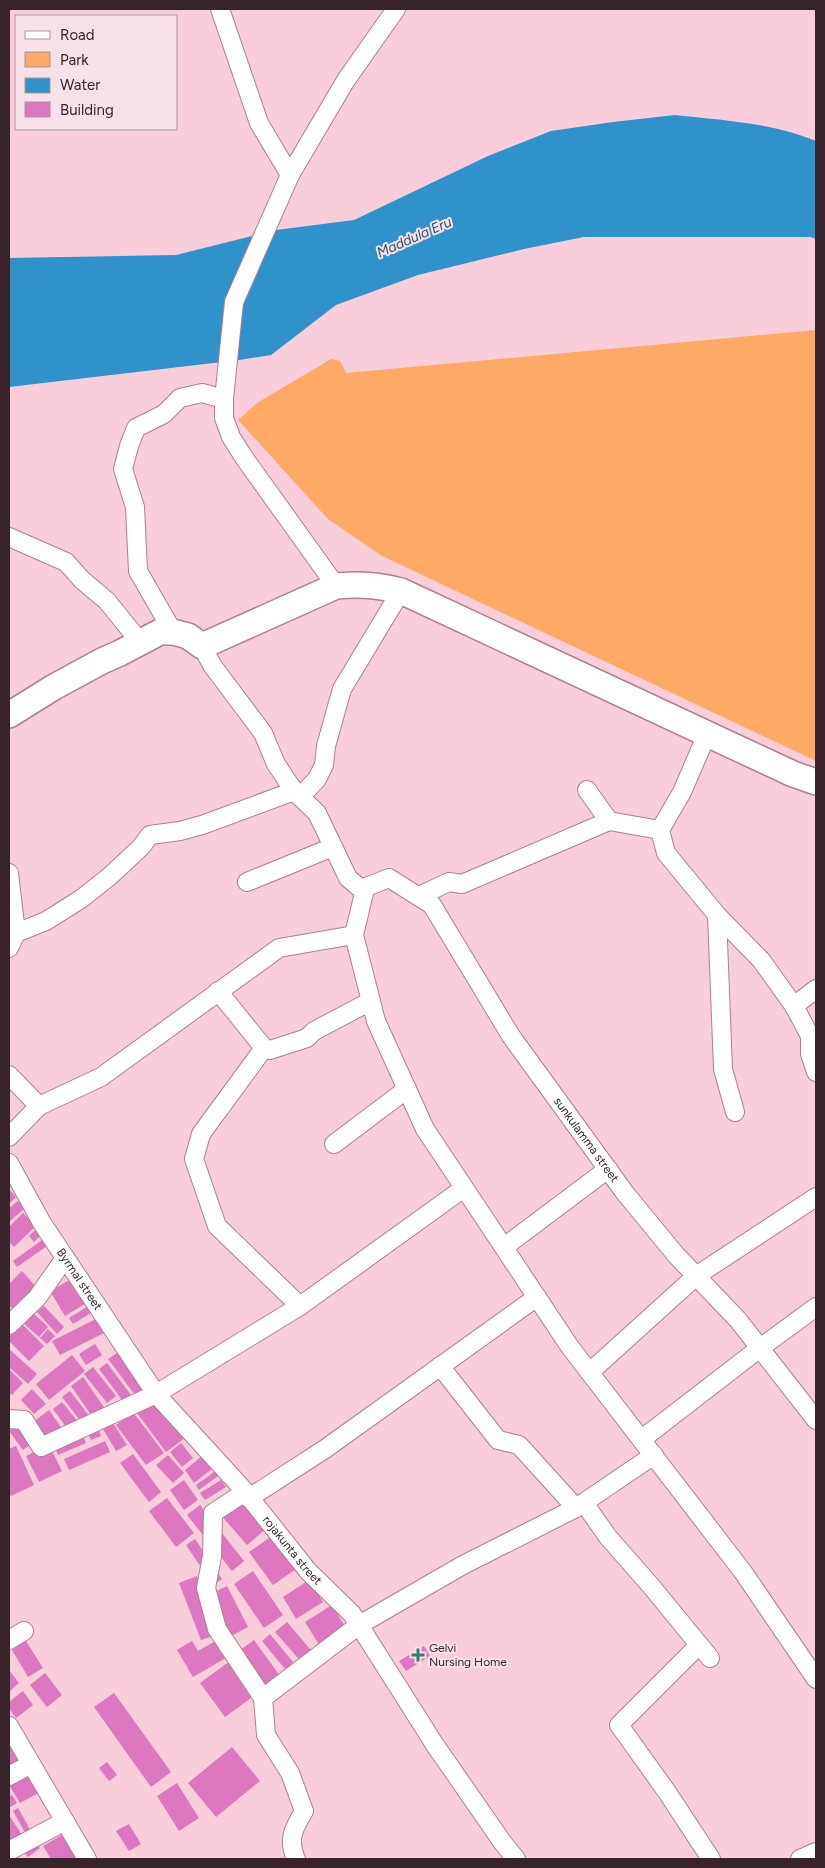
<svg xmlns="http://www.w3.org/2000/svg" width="825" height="1868" font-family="Figtree,sans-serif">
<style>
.green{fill:#feaa66}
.water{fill:#3092cb}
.building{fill:#dd77c0}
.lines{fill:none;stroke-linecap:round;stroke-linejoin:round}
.street-casing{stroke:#b07e8e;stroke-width:20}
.secondary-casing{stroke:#b07e8e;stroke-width:28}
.street{stroke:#fff;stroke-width:18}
.secondary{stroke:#fff;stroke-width:25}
.poi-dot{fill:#377b6e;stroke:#f8e1e8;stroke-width:2}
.labels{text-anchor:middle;stroke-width:4;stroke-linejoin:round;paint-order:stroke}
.street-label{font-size:12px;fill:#372329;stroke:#f8e1e8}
.poi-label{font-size:12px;fill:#372329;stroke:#f8e1e8;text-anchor:start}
.water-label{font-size:14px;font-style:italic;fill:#215371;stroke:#f8e1e8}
</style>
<rect width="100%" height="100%" fill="#f9cdda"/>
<path class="green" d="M816,330V761L382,556L328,519L238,420L257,403L331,359L340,361L346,373Z"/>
<path class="water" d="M675,115C721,120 773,123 816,141V239L810,237H584L524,249L418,275L336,305L271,355L239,360L9,387V258L176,255L276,230L354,220L488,156L551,131L613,122Z"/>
<g class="building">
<path d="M9,1189L16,1197L9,1204Z"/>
<path d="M18,1201L24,1209L9,1222V1208Z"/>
<path d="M23,1213L36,1226L14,1247L9,1242V1227Z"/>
<path d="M35,1230L40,1236L34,1242L29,1236Z"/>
<path d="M42,1240L47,1246L17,1267L13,1261Z"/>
<path d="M22,1271L38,1289L14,1311L9,1305V1284Z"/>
<path d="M73,1278L88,1302L65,1316L50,1291Z"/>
<path d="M90,1305L94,1311L73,1324L69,1318Z"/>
<path d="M44,1306L64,1327L57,1334L37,1312Z"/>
<path d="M31,1311L48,1327L39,1337L21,1321Z"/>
<path d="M96,1319L104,1333L60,1355L52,1341Z"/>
<path d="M18,1320L44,1346L29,1361L9,1341V1329Z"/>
<path d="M48,1329L55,1336L47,1344L40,1338Z"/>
<path d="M95,1344L102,1355L86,1365L79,1354Z"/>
<path d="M9,1349L37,1374L28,1384L9,1367Z"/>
<path d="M120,1351L149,1391L138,1399L108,1359Z"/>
<path d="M72,1355L85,1371L49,1400L36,1384Z"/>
<path d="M107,1363L134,1399L126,1405L99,1369Z"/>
<path d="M93,1367L116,1396L107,1403L84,1374Z"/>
<path d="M9,1369L23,1383L12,1395L9,1393Z"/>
<path d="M83,1377L106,1410L94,1419L71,1386Z"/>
<path d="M32,1389L46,1404L34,1414L21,1400Z"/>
<path d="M70,1391L90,1417L82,1423L62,1397Z"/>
<path d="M156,1399L185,1438L166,1452L137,1413Z"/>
<path d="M62,1402L79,1423L69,1431L53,1409Z"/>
<path d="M49,1410L63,1430L43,1444L29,1425Z"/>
<path d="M133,1412L164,1453L146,1465L116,1425Z"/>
<path d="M21,1422L35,1441L23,1450L9,1431Z"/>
<path d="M113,1423L127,1445L116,1451L103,1429Z"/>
<path d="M97,1425L101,1436L91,1440L86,1429Z"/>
<path d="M82,1433L86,1443L58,1455L54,1445Z"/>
<path d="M105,1441L110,1452L69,1470L64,1459Z"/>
<path d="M181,1443L193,1458L182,1467L170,1452Z"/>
<path d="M49,1445L62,1471L39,1482L26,1456Z"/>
<path d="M16,1446L34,1485L11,1496L9,1492V1449Z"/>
<path d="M133,1454L161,1492L149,1502L120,1463Z"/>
<path d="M168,1455L184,1473L173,1483L156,1465Z"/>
<path d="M202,1456L212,1469L194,1483L185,1470Z"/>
<path d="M214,1472L218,1476L199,1490L196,1485Z"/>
<path d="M184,1480L198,1500L184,1510L170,1490Z"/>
<path d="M221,1480L226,1487L205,1500L200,1493Z"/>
<path d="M238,1496L266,1529L247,1545L218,1512Z"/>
<path d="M167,1498L194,1533L176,1547L149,1511Z"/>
<path d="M200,1505L244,1561L232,1571L187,1515Z"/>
<path d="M272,1536L296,1569L273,1585L249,1552Z"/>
<path d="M195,1539L222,1579L213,1585L186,1545Z"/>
<path d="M253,1571L283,1615L264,1628L234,1584Z"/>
<path d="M197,1576L219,1634L201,1640L179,1583Z"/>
<path d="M309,1580L323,1602L296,1619L283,1597Z"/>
<path d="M227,1586L248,1627L231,1636L209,1595Z"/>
<path d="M332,1605L353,1639L326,1656L305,1622Z"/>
<path d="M287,1622L315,1655L304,1665L275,1632Z"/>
<path d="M270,1634L302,1673L294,1680L262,1641Z"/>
<path d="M221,1638L231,1655L193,1677L177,1650L192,1641L198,1651Z"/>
<path d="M254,1640L285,1683L270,1693L239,1651Z"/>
<path d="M26,1641L43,1668L28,1677L12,1650Z"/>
<path d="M424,1646L430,1656L406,1671L399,1661Z"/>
<path d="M230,1661L255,1695L225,1717L200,1683Z"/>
<path d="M9,1670L19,1683L9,1692Z"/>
<path d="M45,1673L62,1695L47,1707L30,1685Z"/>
<path d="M23,1691L33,1705L16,1718L9,1708V1702Z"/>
<path d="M114,1693L171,1772L151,1787L94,1707Z"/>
<path d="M9,1737L26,1764L9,1773Z"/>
<path d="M232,1747L260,1781L216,1817L188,1783Z"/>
<path d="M107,1762L117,1775L109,1781L99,1768Z"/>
<path d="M29,1772L40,1792L20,1803L9,1785Z"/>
<path d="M177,1783L199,1818L179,1831L157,1796Z"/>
<path d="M12,1795L17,1803L9,1808V1797Z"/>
<path d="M18,1808L32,1833L27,1836L13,1811Z"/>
<path d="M9,1815L24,1838L9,1844Z"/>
<path d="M129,1824L141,1844L129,1851L116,1831Z"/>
<path d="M65,1833L81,1859H51L43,1846Z"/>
<path d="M34,1839L40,1848L28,1857L21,1848Z"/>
</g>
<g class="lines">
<g class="street-casing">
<g id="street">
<path d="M220,9L259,123L290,175"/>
<path d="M9,537L66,562L82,580L107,601L140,642"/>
<path d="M336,586L245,459L231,437L224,418V399L234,302L290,175L346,80L396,9"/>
<path d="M173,632L138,571L135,507L123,469L129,446L136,428L164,414L180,398L202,393L224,399"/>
<path d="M202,646L212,665L263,733L276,764L294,791L317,813L348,878L361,889L364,893L354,935L376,1021L425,1129L570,1347L743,1572L816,1679"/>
<path d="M707,734L682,792L660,830L666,853L717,915L761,960L794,1006L810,1036V1054L816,1072"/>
<path d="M587,790L609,821L660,830"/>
<path d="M300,797L317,779L324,765L326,746L342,689L401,591"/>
<path d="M9,873L16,933"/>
<path d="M247,882L333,847"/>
<path id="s1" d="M361,889L389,878L432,905L511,1036L625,1193L676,1255L738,1320L816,1420"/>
<path d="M419,896L449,882L462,884L609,821"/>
<path d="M717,915L723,1069L735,1112"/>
<path d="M16,933L46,921L81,899L110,876L141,847L150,835L180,831L202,825L294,791"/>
<path d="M9,948L16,933"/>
<path d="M218,991L264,1048L270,1050L307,1038L314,1031L371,1001"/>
<path d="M794,1006L816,989"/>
<path d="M264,1048L201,1134L194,1159L217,1226L300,1306"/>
<path d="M9,1075L39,1106"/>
<path d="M9,1137L39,1106L101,1077L279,948L354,935"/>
<path d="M334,1144L407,1089"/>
<path id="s2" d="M9,1163L42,1223L156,1394L300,1306L464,1188"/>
<path d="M504,1247L608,1169"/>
<path d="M9,1325L37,1298L65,1258"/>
<path d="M440,1366L498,1440L519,1445L576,1508L654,1455"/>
<path d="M590,1372L696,1276L816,1197"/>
<path id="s3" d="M9,1419L24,1420L41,1447L156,1394L242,1488L308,1571L352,1614L435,1745L503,1843L516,1859"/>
<path d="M642,1439L760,1348L816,1307"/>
<path d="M245,1492L213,1513L212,1556L206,1588L217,1629L263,1698L266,1735L290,1773L304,1811C294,1828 287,1839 296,1859"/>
<path d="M249,1498L325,1449L537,1297"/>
<path d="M584,1503L608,1537L651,1586L710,1658"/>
<path d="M9,1640L24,1631"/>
<path d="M699,1645L619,1725L667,1792L711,1859"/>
<path d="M263,1698L359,1625L463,1565L576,1508"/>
<path d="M9,1726L87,1859"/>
<path d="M9,1776L31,1764"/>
<path d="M9,1851L65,1821"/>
<path d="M800,1859L816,1852"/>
</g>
</g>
<g class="secondary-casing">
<path id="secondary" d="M9,715L54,687L102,661L120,653L160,632H173L188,636L202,646L336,586C361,584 377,585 401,591L793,774L816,782"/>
</g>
<use href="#street" class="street"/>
<use href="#secondary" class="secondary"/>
</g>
<path class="poi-dot" d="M415.5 1647.5h5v5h5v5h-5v5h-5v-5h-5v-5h5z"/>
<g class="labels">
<g class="street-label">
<text dy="4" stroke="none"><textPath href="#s1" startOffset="362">sunkulamma street</textPath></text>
<text dy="4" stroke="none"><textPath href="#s2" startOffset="136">Byrmal street</textPath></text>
<text dy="4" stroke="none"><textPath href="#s3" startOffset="381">rojakunta street</textPath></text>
</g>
<g class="poi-label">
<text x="429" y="1652">Gelvi<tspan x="429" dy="14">Nursing Home</tspan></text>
</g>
<g class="water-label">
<text transform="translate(414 237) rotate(-24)" y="5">Maddula Eru</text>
</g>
</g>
<rect width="825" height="1868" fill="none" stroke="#372329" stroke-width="20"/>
<rect x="15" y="15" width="162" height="115" fill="#f8e1e8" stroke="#ab959c"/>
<rect x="25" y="31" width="25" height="8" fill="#ffffff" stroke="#ab959c"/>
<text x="60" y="40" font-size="15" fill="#372329">Road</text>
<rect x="25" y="52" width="25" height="15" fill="#feaa66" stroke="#ab959c"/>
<text x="60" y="65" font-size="15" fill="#372329">Park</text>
<rect x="25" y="78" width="25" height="15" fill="#3092cb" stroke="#ab959c"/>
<text x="60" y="90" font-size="15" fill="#372329">Water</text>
<rect x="25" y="102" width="25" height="15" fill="#dd77c0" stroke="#ab959c"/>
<text x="60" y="115" font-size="15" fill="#372329">Building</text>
</svg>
